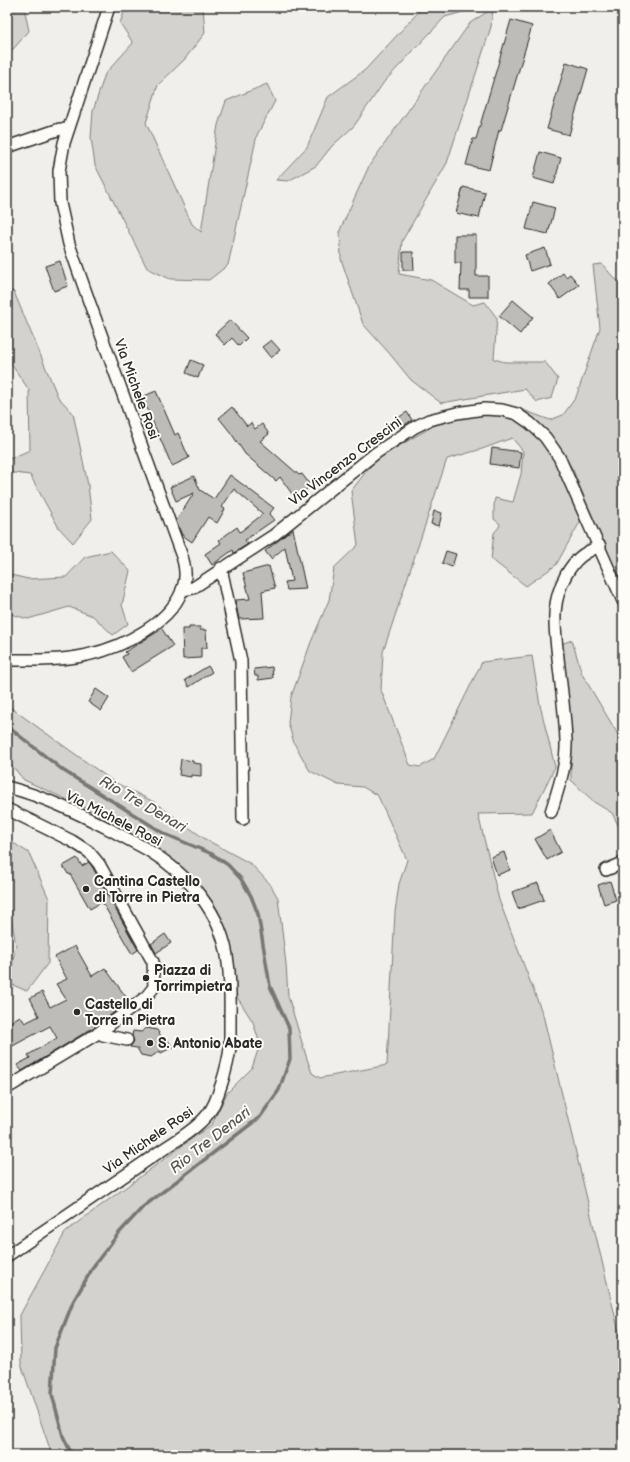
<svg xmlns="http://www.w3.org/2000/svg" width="630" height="1462" font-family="'Balsamiq Sans',sans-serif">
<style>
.green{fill:#d3d2cf;stroke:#7f7e7d}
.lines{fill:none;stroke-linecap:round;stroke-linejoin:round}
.stream{stroke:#777775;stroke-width:3.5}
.building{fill:#bdbcb8;stroke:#2b2b2b}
.minor-casing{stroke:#2b2b2b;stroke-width:14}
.minor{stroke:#fdfcf7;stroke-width:11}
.poi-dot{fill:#2b2b2b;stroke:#fdfcf7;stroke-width:1.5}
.labels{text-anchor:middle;stroke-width:4;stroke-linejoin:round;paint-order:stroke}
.street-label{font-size:14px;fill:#2b2b2b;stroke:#fdfcf7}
.poi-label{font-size:14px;font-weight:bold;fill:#2b2b2b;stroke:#fdfcf7;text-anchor:start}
.water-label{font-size:15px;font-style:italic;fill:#575756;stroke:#fdfcf7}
</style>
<rect width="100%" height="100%" fill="#f0efeb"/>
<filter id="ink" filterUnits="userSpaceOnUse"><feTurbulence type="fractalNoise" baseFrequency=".025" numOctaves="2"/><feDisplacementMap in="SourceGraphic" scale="8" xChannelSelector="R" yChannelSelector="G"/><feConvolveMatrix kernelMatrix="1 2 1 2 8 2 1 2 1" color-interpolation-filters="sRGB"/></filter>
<g filter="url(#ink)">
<g class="green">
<path d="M7,7H24L29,31L7,56Z"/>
<path d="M126,7H203L205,33L184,60L158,85L146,123L192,224L201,232L218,125L226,101L267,84L275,101L257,135L228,265L209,280L170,279L147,268L95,165L91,138L93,111L105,74L133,43L120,23Z"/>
<path d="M423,7H474L473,9L445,17L384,82L354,126L332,146L316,166L288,181L276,180L307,147L328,97L365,70Z"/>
<path d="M493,8L491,27L447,163L402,241L399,274L431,280L473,305L485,302L497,318L494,359L505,362H545L558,379L552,398L537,402L525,389L441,403L411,380L389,353L363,324L341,259L340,230L369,166L470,23Z"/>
<path d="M602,264L614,278L623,284V584L606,550L573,470L562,452L522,414L523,410L550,420L563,415L576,397L600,328L593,265Z"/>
<path d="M7,289L14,292L58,397L73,413L88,485L92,519L73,543L59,528L30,475L7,472V460L30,450L29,390L7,358Z"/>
<path d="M483,413L513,415L532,428L557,458L581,520L556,565L526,586L491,559L494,533L499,527L500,524L494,519V506L495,498L513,502L521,474L523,451L512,438L482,449L447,459L383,652L381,690L410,765L420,767L434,759L482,662L532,656L540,705L555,767L532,813L478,814L499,900L543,1015L623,1349V1455H52L21,1364L20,1315L66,1231L212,1124L227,1093L252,1068L260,1044L253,1022L237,997L230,942L216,907L201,887L182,868L160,852L92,811L24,780L7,760V705L114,782L154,802L205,839L251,864L270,884L278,898L286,964L288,996L307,1059L312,1073L320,1078L387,1065L395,912L399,884L407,860L378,796L363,787L338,785L310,771L294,743L288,723L291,697L311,642L329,600L334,568L358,545L351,491L375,460L447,418Z"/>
<path d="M111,551L130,571L122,605L128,624L113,635L93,616L69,607L28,619L7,613V574L28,579L66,577L85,557Z"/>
<path d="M572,640L582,674L623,743V835L612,813L594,802L571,780V758L561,644Z"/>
<path d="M7,839L29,853L49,899L48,963L27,991L8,983L16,945L11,917L7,914Z"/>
</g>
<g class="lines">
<path class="stream" d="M7,726L64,771L165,834L212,854L228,865L241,879L251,896L258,914L270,986L289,1028L290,1059L279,1090L260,1117L143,1207L119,1233L95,1264L73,1302L55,1348L52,1394L63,1436L72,1455"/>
</g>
<g class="building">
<path d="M511,20L532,26L501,130H499L489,170L466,165L473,139H476Z"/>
<path d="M566,62L588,69L569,135L547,129Z"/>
<path d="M540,152L561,158L554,184L533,178Z"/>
<path d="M463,187L485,192L479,218L456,213Z"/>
<path d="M533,202L555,208L548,234L526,229Z"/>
<path d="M455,235H476V276H488V297H469V290H460L461,263H455Z"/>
<path d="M545,248L550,264L530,271L525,255Z"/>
<path d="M403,252H413L414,270H403Z"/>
<path d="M60,261L68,286L54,291L45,266Z"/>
<path d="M563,273L566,277L570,274L579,285L560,299L549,284Z"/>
<path d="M513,300L533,317L520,334L499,316Z"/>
<path d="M230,320L247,338L239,346L232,338L225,345L215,334Z"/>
<path d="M271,340L280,350L271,358L262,347Z"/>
<path d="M191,360L203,365L198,378L186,373Z"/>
<path d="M156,391L175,435L178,433L189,458L172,466L142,397Z"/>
<path d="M232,407L247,426L251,423L255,429L262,424L269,434L260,441L299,475L302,474L311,486L295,498L280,477L276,481L245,454L231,433L219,418Z"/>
<path d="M407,412L412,420L400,428L395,420Z"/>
<path d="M492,448L521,452L519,468L490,464Z"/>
<path d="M230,475L274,508L269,514L274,520L245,540L248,544L234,553L233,550L212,565L205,554L221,543L219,540L237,527L240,532L263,514L234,489L222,507L225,509L217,523L208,517L192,542L182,535L176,521L194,493L176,501L170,487L194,476L200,490L214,499Z"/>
<path d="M434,511L442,513L439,526L431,524Z"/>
<path d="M293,529L306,589L287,590L285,582L292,581L285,547L271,559L265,551Z"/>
<path d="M446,551L456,554L452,567L442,563Z"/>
<path d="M269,566L275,588L262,591L264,618L239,619L235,600L250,599L243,573Z"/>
<path d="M189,627H200V630H206L207,648H201V658L183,659L182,629H189Z"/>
<path d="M162,629L173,646L131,672L122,657L127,654L125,652Z"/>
<path d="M208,666L212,672L189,687L185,680Z"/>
<path d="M272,667L273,678L258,680V676H255L254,669Z"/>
<path d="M96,689L109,698L101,711L88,702Z"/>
<path d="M181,759L193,761V763L201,764V776L191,775V777L179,775Z"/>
<path d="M550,830L561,852L547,860L535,839Z"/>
<path d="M504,852L510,870L497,875L491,857Z"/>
<path d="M77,858L82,866L89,862L93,868L138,950L132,954L102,902L90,909L70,874H68L63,866Z"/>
<path d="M610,881L616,900L604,904L598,885Z"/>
<path d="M538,883L544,900L518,909L512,892Z"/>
<path d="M165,934L171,943L156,953L151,944Z"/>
<path d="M75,946L92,976L105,968L129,1001L96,1026L22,1071L17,1065L30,1058L28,1055L57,1038L50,1026L7,1049V1024L20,1016L25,1023L39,1016L30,998L42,992L50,1007L66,999L56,984L67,979L55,957Z"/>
<path d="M147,1028L157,1030L163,1039L166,1038L173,1047L161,1053L160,1051L151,1057L141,1055L137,1048L130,1047L134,1041L132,1036L133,1031L141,1032Z"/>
</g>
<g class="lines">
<g class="minor-casing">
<g id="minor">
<path d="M7,147L60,129L68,130"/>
<path d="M221,568L241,661L243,819"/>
<path d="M182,590L193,588L274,535L376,453L415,427L429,420L457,413L484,409L502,410L517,414L530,423L545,437L559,457L623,601"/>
<path d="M7,660C33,660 61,661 87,655C121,648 175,622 184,584C187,572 184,561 180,551L90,304L69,244L60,203L59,171L64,143L109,7"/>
<path d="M7,787C43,796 78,813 111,830C123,837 136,843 148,850C189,875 223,914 228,963C231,983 230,1003 230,1023C230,1031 230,1040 230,1048C228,1064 218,1102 208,1114C195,1131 167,1146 149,1159C102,1191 55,1223 7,1256"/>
<path d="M7,809L72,841L89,852L99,864L153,962L154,987L146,997L100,1032L7,1088"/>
<path d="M551,812C558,789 567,765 566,741C565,713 561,686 558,658C555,627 550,605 566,575C575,559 583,553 600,546"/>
<path d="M606,870L623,863"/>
<path d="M100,1032L103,1035L127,1040"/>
</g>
</g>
<use href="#minor" class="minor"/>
</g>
</g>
<g class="poi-dot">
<circle cx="86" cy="889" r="4"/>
<circle cx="146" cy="978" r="4"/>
<circle cx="77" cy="1012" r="4"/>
<circle cx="150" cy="1043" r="4"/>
</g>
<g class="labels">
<g class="street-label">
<text transform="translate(137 389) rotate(70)" y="5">Via Michele Rosi</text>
<text transform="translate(345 461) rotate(-37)" y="5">Via Vincenzo Crescini</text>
<text transform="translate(114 818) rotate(27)" y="5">Via Michele Rosi</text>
<text transform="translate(148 1140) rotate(-35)" y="5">Via Michele Rosi</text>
</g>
<g class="poi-label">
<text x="94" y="886">Cantina Castello<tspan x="94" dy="16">di Torre in Pietra</tspan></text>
<text x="154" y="975">Piazza di<tspan x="154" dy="16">Torrimpietra</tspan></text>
<text x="85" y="1009">Castello di<tspan x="85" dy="16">Torre in Pietra</tspan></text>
<text x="158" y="1048">S. Antonio Abate</text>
</g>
<g class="water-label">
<text transform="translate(143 804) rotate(30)" y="5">Rio Tre Denari</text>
<text transform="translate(210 1140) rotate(-38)" y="5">Rio Tre Denari</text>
</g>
</g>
<rect width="630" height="1462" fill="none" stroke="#fdfcf7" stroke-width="24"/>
<rect x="12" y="12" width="606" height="1438" fill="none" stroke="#2b2b2b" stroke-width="1.5" filter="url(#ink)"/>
</svg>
